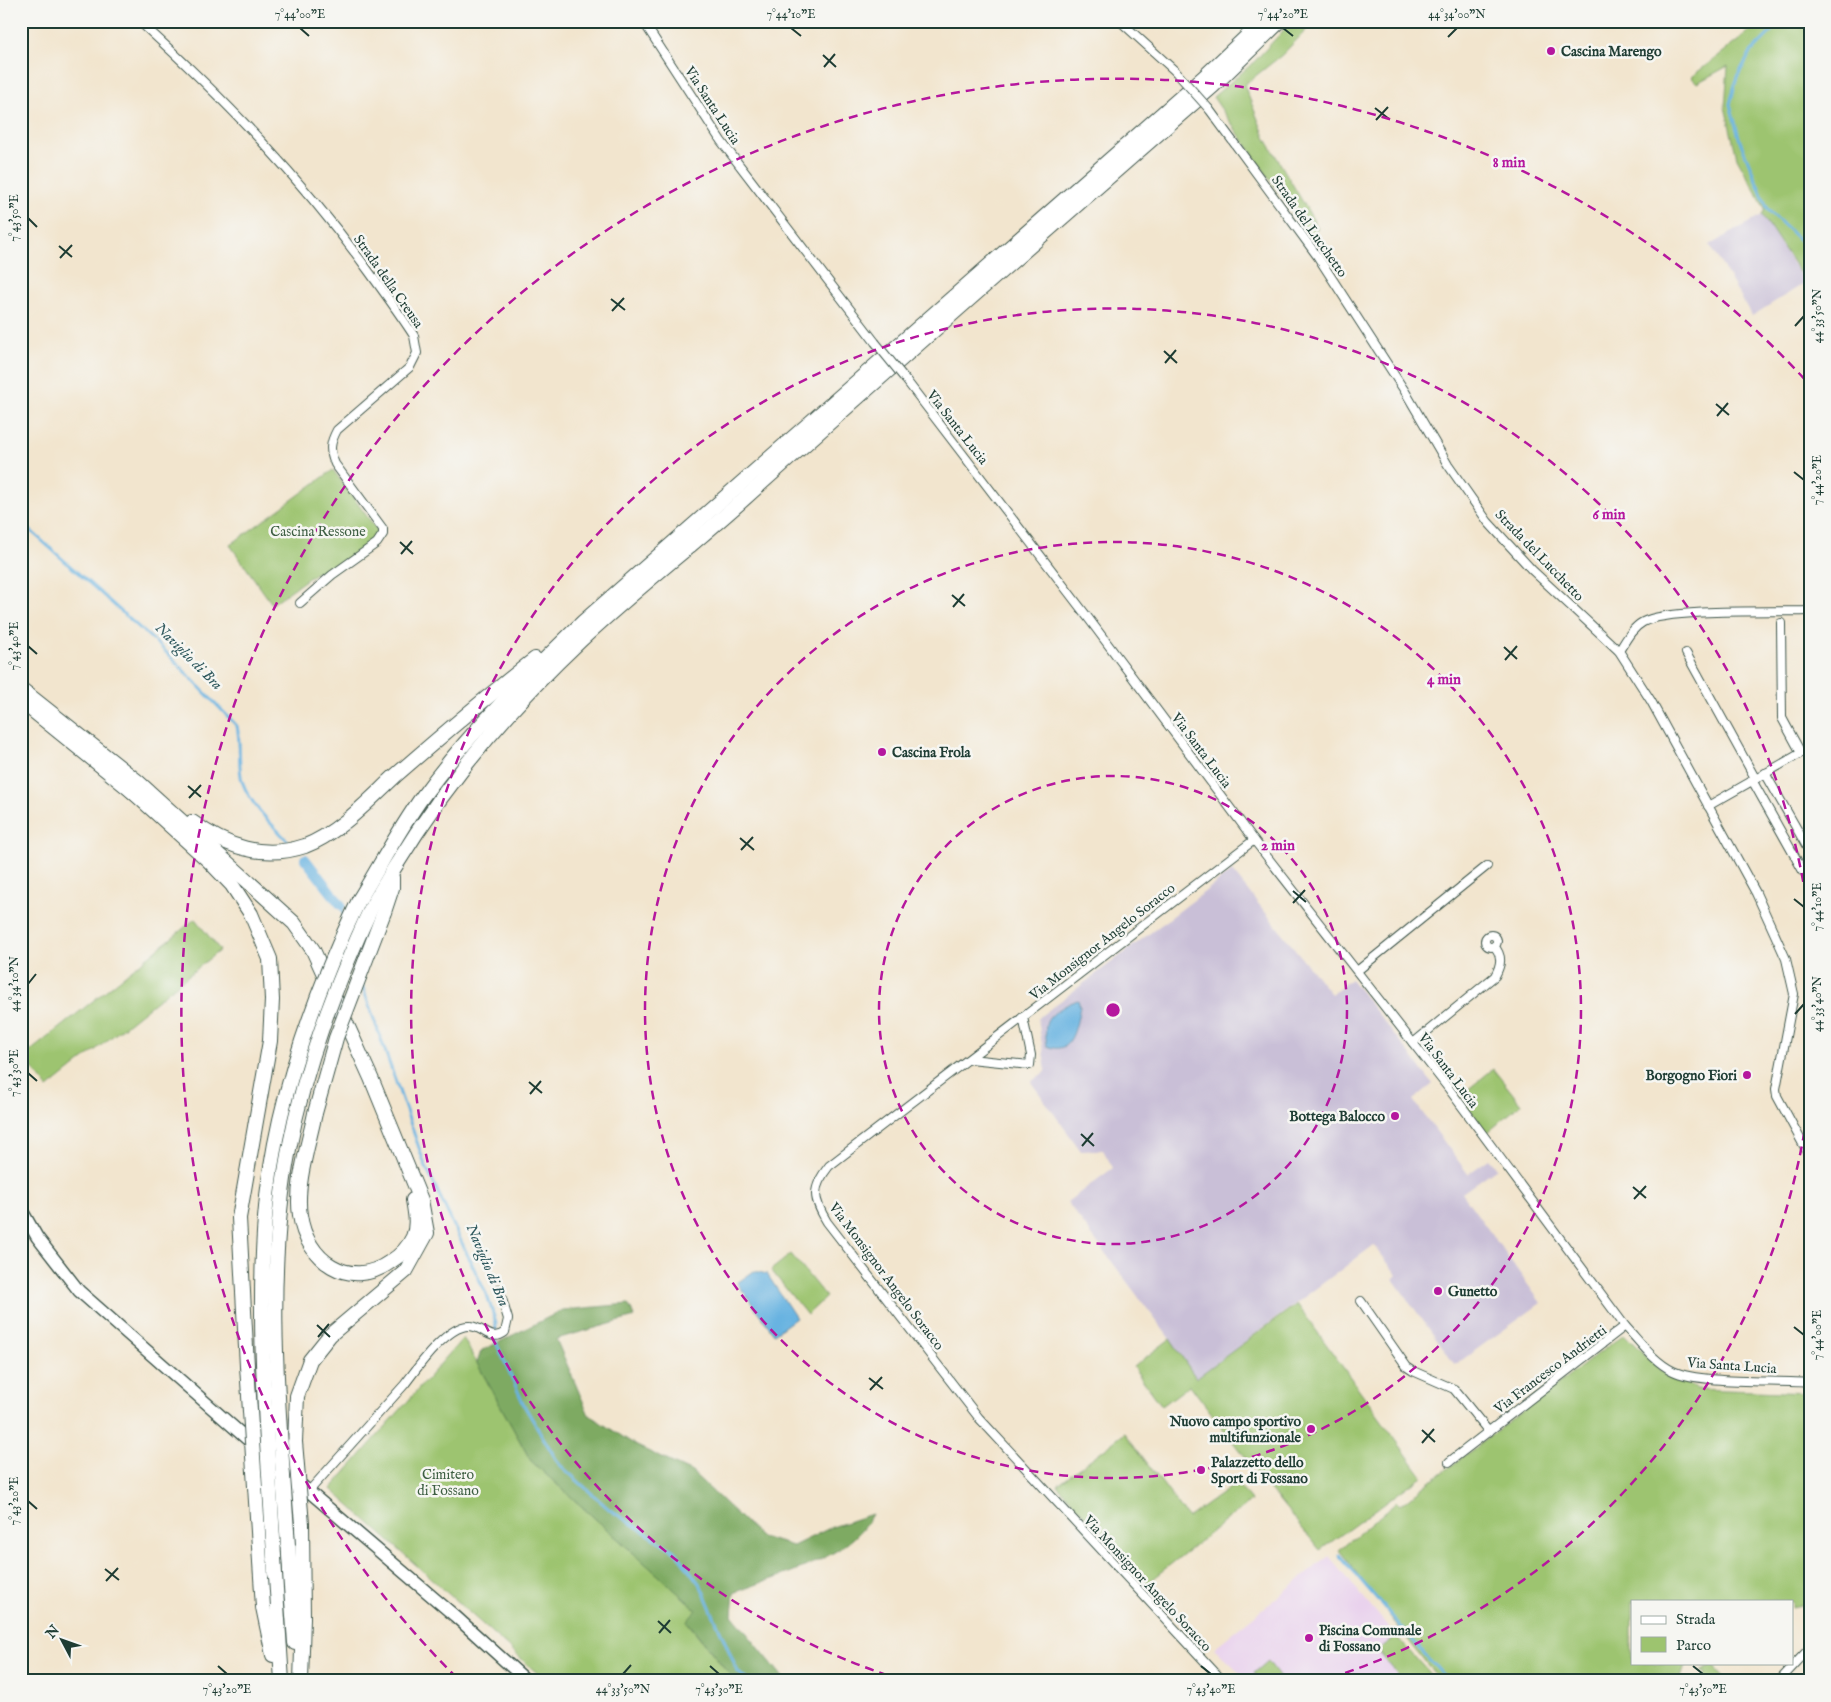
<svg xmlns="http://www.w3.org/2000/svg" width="1831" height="1702" font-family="'IM FELL English',serif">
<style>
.built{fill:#e9d2ed}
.industrial{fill:#c9bfd7}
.green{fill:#9dc46f;stroke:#5e8052}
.forest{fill:#7eaa62;stroke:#4e744b}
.water{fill:#68b3e1;stroke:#44788a}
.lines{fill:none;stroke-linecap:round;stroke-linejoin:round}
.stream{stroke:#68b3e1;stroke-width:3}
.canal{stroke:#68b3e1;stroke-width:10}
.street-casing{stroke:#3f564b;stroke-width:10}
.secondary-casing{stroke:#3f564b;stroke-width:14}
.highway-casing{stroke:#3f564b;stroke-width:16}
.street{stroke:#fff;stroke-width:8}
.secondary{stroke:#fff;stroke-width:11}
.highway{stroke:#fff;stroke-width:14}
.street-bridge-casing{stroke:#3f564b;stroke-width:10;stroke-linecap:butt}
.highway-bridge-casing{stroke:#3f564b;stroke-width:16;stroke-linecap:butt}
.street-bridge{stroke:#fff;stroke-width:8}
.highway-bridge{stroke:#fff;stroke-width:14}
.ticks{fill:none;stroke:#1f3d34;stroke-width:2}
.ring{fill:none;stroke:#b5179e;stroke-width:2.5;stroke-dasharray:9 6}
.poi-dot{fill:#b5179e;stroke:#f6f6f2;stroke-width:2}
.labels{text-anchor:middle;stroke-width:5;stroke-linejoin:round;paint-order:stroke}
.poi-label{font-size:14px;font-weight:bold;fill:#1f3d34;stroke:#f6f6f2;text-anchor:start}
.street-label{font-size:14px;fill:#1f3d34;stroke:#f6f6f2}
.park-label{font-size:14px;fill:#3e5f43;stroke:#f6f6f2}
.water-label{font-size:15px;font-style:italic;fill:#315a5f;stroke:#f6f6f2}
.centre{fill:#b5179e;stroke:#f6f6f2;stroke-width:2.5}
.ring-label{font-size:15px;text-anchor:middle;font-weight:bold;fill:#b5179e;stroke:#f6f6f2;stroke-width:5;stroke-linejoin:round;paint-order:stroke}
.neatline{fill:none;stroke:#1f3d34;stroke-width:2}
.ticks-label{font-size:12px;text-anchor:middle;fill:#1f3d34}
</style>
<rect width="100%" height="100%" fill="#f6f6f2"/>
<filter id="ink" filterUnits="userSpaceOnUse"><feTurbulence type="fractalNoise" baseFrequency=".02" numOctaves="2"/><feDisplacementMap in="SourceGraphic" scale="10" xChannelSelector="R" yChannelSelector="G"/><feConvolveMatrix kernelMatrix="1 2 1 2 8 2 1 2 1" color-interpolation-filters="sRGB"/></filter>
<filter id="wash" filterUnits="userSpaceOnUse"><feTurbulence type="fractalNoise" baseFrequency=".0096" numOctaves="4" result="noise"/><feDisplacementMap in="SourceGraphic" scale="20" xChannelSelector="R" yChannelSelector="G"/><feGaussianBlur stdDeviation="1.12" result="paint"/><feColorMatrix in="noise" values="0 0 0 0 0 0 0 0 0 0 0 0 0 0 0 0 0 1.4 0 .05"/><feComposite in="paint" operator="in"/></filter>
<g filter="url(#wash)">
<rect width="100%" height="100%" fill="#f2e5ce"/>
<path class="built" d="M1329,1556L1396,1636L1378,1650L1400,1678L1397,1681H1249L1214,1648Z"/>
<g class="industrial">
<path d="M1762,215L1805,283L1752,316L1710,245Z"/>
<path d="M1232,871L1331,994L1351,979L1433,1084L1413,1100L1468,1174L1489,1159L1497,1168L1462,1193L1541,1303L1455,1365L1393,1279L1397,1275L1374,1245L1196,1378L1170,1339L1067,1202L1113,1168L1103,1150L1081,1151L1031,1082L1046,1071L1038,1018Z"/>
</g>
<g class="green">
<path d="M1292,21H1315L1282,55L1244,85L1266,139L1318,228L1309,236L1213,97L1254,62Z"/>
<path d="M1758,21H1810V288L1762,215L1765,209L1737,158L1725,107L1728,66L1697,83L1691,77L1744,36Z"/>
<path d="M333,470L380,534L331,571L326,574L317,572L272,604L230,545Z"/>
<path d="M195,919L220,950L48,1088L23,1057Z"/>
<path d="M1493,1069L1521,1104L1487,1133L1460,1096Z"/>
<path d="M791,1254L826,1297L807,1315L771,1270Z"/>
<path d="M1297,1304L1422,1476L1320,1550L1255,1471L1190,1385L1162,1406L1133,1367L1170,1339L1196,1378Z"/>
<path d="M1624,1334L1660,1370L1697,1389L1810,1393V1604L1792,1608V1601H1632V1663H1686L1680,1681H1440L1339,1550L1397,1502L1400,1505Z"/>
<path d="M463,1338L531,1461L697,1610L687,1622L735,1681H546L331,1489Z"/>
<path d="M1125,1433L1188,1518L1237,1483L1251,1501L1147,1583L1057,1485Z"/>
<path d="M1396,1636L1436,1681H1397L1400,1677L1377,1650Z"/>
<path d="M1268,1661L1283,1681H1260L1254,1673Z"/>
<path d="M1711,1664L1727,1681H1703L1706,1672L1701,1671Z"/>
</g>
<path class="forest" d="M628,1304L635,1317L556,1339L589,1415L637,1446L692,1472L761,1537L793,1546L832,1527L872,1514C851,1560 777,1575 734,1593L732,1615L786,1681H735L687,1621L697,1610L531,1461L477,1363L481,1351L563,1310Z"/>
<g class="water">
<path d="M1078,1000L1080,1006C1076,1025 1073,1057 1047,1046C1046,1039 1045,1032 1046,1025C1048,1014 1068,1003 1078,1000Z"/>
<path d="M754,1271L767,1274L796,1318L774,1334L737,1283Z"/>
</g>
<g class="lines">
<g class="stream">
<path d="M1775,21L1771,32L1751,52L1737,77L1730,104L1740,141L1768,210L1810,250"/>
<path d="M21,522L162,648L237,726C241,743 238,768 242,781C250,804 270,823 287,840"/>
<path d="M341,905L345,921"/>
<path d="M362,985L425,1165L488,1298L496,1323L495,1340L525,1407L559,1464L610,1510L676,1552L701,1586L738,1672L748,1681"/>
<path d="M1339,1555L1448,1681"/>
</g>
<path class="canal" d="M305,859L341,905"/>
</g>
</g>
<g filter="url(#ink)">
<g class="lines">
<g class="street-casing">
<g id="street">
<path d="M139,21C226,100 301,178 370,273C385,294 400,314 414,336L417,353L410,367L337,430C330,443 329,450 335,464L383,529V534L377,543L332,575L300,603"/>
<path d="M643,21L721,141L875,342"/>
<path d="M1120,21L1175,71"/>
<path d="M1209,109L1318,257L1406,393L1448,465L1488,522L1532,570L1619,651L1651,701L1756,893L1786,959L1794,994L1776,1089L1777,1096L1810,1157"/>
<path d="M906,380L1089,619L1254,840L1449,1089L1625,1326C1640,1342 1653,1361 1673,1371C1699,1384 1776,1380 1810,1383"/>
<path d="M1781,623L1782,718L1801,753"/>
<path d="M1619,651C1626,640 1632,628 1643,622C1669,608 1776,612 1810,611"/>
<path d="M1686,653L1755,778"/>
<path d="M1765,773L1810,852"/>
<path d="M1752,780L1803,871L1810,867"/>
<path d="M1708,806L1810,748"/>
<circle cx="1491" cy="941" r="6"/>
<path d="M1357,971L1487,866"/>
<path d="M1413,1043L1495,976C1501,965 1503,956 1494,946"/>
<path d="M970,1059L1030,1065L1031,1055L1023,1017"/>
<path d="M1361,1301L1407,1367L1413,1371L1454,1389L1489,1432"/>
<path d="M1449,1462L1625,1326"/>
<path d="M309,1491L405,1384C417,1368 448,1324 470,1326C484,1327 491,1343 505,1332L508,1319L499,1289"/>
<path d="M1223,1681L979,1418L827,1222C813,1198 811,1189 829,1166L1254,840"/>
<path d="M1779,1681L1810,1648"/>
</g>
</g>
<g class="secondary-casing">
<g id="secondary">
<path d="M21,1209L37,1237L79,1291L255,1446"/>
<path d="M279,1466L455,1616L527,1681"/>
</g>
</g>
<g class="highway-casing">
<g id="highway">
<path d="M21,689L137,781L294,923L313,950L371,1078L421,1200L427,1233L406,1271L330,1335L310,1360L297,1396L295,1442"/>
<path d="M21,701L137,795"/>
<path d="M131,790L208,860L232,885L251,914L270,959L272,1000L270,1041L239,1218L247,1366"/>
<path d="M192,822C226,847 263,860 305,846C338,834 370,799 395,776C441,736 487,696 535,659"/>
<path d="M359,900C380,866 399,829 423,796C469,732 527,677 583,622L1204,77L1263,21"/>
<path d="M372,906C429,804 495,721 580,641C633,591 692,546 746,497C900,359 1057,222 1213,86L1280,21"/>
<path d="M384,912L392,888V877"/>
<path d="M315,1113C309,1143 295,1185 300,1215C306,1260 349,1291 390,1262C400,1256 408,1248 413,1237C418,1225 415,1212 413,1200"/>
<path d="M288,1545L295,1643"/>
<path d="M275,1574L282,1681"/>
<path d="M263,1607L273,1655"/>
<path d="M301,1681L303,1618L302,1524"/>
</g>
</g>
<use href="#street" class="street"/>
<use href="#secondary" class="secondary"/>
<use href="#highway" class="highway"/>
<g class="street-bridge-casing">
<g id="street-bridge">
<path d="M1175,71L1209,109"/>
<path d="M875,342L906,380"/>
</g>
</g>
<g class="highway-bridge-casing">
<g id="highway-bridge">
<path d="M315,1113L336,1038L384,912"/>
<path d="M247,1366L263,1607"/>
<path d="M295,1442L302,1524"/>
<path d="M288,1545C279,1414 264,1279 289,1149C305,1064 336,984 372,906"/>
<path d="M275,1574C269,1455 256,1337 265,1218C273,1108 312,999 359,900"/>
</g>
</g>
<use href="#street-bridge" class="street-bridge"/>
<use href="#highway-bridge" class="highway-bridge"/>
</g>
</g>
<path class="ticks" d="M300,28L309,36M791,28L801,36M1283,28L1293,36M1448,37L1457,28M823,55L836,67M824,67L835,54M1375,108L1389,119M1376,120L1388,107M28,218L37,227M59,246L72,257M60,258L72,245M611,299L625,310M612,311L624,298M1795,326L1804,316M1164,351L1177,363M1165,363L1176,350M1716,404L1729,415M1717,416L1728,403M1794,472L1804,480M400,542L413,554M401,554L412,541M952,595L965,606M953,607L964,594M28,646L37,654M1504,647L1517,659M1505,660L1517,646M188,786L201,797M189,798L201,785M740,838L754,850M741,850L753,837M1293,891L1306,902M1794,899L1804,907M1293,903L1305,890M28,984L36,974M1795,1014L1804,1004M28,1073L37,1081M529,1082L542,1093M530,1094L541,1081M1081,1134L1094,1146M1082,1146L1093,1133M1633,1187L1646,1198M1634,1199L1646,1186M317,1325L330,1337M1794,1327L1804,1335M318,1337L329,1324M869,1378L883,1389M870,1390L882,1377M1422,1430L1435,1442M1422,1443L1434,1429M28,1501L37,1509M105,1569L119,1580M106,1581L118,1568M658,1621L671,1633M659,1633L670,1620M218,1666L227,1674M710,1666L719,1674M1201,1666L1211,1674M1693,1666L1703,1674M623,1674L631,1665"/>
<g class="ring">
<circle cx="1113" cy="1010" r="234"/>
<circle cx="1113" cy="1010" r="468"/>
<path d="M1809 1102A702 702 0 0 1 1324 1680M902 1680A702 702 0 1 1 1809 918"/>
<path d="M457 1678A936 936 0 1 1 1809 384"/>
</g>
<g class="poi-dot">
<circle cx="1551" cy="51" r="5"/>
<circle cx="882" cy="752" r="5"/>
<circle cx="1747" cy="1075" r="5"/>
<circle cx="1395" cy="1116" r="5"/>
<circle cx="1438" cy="1291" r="5"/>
<circle cx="1311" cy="1429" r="5"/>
<circle cx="1201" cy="1470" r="5"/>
<circle cx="1309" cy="1638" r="5"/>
</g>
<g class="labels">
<g class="poi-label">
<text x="1561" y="56">Cascina Marengo</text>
<text x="892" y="757">Cascina Frola</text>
<text x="1737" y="1080" text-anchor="end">Borgogno Fiori</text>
<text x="1385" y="1121" text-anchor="end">Bottega Balocco</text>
<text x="1448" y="1296">Gunetto</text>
<text x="1301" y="1426" text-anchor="end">Nuovo campo sportivo<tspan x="1301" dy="16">multifunzionale</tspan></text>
<text x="1211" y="1467">Palazzetto dello<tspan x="1211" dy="16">Sport di Fossano</tspan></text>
<text x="1319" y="1635">Piscina Comunale<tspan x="1319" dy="16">di Fossano</tspan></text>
</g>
<g class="street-label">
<text transform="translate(713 105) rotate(57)" y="5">Via Santa Lucia</text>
<text transform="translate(1310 226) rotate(55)" y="5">Strada del Lucchetto</text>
<text transform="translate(389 281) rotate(55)" y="5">Strada della Creusa</text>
<text transform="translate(958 427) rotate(52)" y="5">Via Santa Lucia</text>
<text transform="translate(1540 555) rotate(46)" y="5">Strada del Lucchetto</text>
<text transform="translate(1202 750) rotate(53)" y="5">Via Santa Lucia</text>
<text transform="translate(1102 941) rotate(-38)" y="5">Via Monsignor Angelo Soracco</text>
<text transform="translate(1449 1070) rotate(53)" y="5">Via Santa Lucia</text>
<text transform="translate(887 1276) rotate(53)" y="5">Via Monsignor Angelo Soracco</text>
<text transform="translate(1732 1365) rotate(4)" y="5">Via Santa Lucia</text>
<text transform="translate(1550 1369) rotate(-37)" y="5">Via Francesco Andrietti</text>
<text transform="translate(1148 1583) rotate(47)" y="5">Via Monsignor Angelo Soracco</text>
</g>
<g class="park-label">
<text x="318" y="536">Cascina Ressone</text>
<text x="448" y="1479">Cimitero<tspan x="448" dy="16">di Fossano</tspan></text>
</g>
<g class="water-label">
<text transform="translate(189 656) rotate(45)" y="5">Naviglio di Bra</text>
<text transform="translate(488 1265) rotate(67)" y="5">Naviglio di Bra</text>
</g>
</g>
<circle cx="1113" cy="1010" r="8" class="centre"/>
<g class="ring-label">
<text x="1509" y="167">8 min</text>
<text x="1609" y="519">6 min</text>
<text x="1444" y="684">4 min</text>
<text x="1278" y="850">2 min</text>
</g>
<rect width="1831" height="1702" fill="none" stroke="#f6f6f2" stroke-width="55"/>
<rect x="1631" y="1600" width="162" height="65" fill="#f6f6f2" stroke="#a0aca6"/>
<rect x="1641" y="1616" width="25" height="8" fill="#ffffff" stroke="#a0aca6"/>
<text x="1676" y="1624" font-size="15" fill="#1f3d34">Strada</text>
<rect x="1641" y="1637" width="25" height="15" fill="#9dc46f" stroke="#a0aca6"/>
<text x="1676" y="1650" font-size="15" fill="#1f3d34">Parco</text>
<g transform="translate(62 1640) rotate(311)" stroke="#f6f6f2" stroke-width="4" paint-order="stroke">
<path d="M0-4L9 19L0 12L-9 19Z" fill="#1f3d34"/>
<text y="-8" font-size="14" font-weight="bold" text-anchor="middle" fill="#1f3d34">N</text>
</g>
<rect x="28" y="28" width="1776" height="1646" class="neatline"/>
<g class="ticks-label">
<text x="300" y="18">7°44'00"E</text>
<text x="791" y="18">7°44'10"E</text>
<text x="1283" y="18">7°44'20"E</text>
<text x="1457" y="18">44°34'00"N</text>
<text transform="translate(14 218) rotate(-90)" y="4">7°43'50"E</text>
<text transform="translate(1817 316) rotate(-90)" y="4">44°33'50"N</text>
<text transform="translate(1817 480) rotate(-90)" y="4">7°44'20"E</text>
<text transform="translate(14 646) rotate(-90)" y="4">7°43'40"E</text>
<text transform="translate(1817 907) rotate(-90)" y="4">7°44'10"E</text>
<text transform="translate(14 984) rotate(-90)" y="4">44°34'10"N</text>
<text transform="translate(1817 1004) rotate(-90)" y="4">44°33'40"N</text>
<text transform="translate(14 1073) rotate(-90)" y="4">7°43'30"E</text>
<text transform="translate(1817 1335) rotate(-90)" y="4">7°44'00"E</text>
<text transform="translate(14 1501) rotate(-90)" y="4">7°43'20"E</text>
<text x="227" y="1693">7°43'20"E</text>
<text x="623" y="1693">44°33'50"N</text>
<text x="719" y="1693">7°43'30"E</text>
<text x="1211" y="1693">7°43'40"E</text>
<text x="1703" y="1693">7°43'50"E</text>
</g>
</svg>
